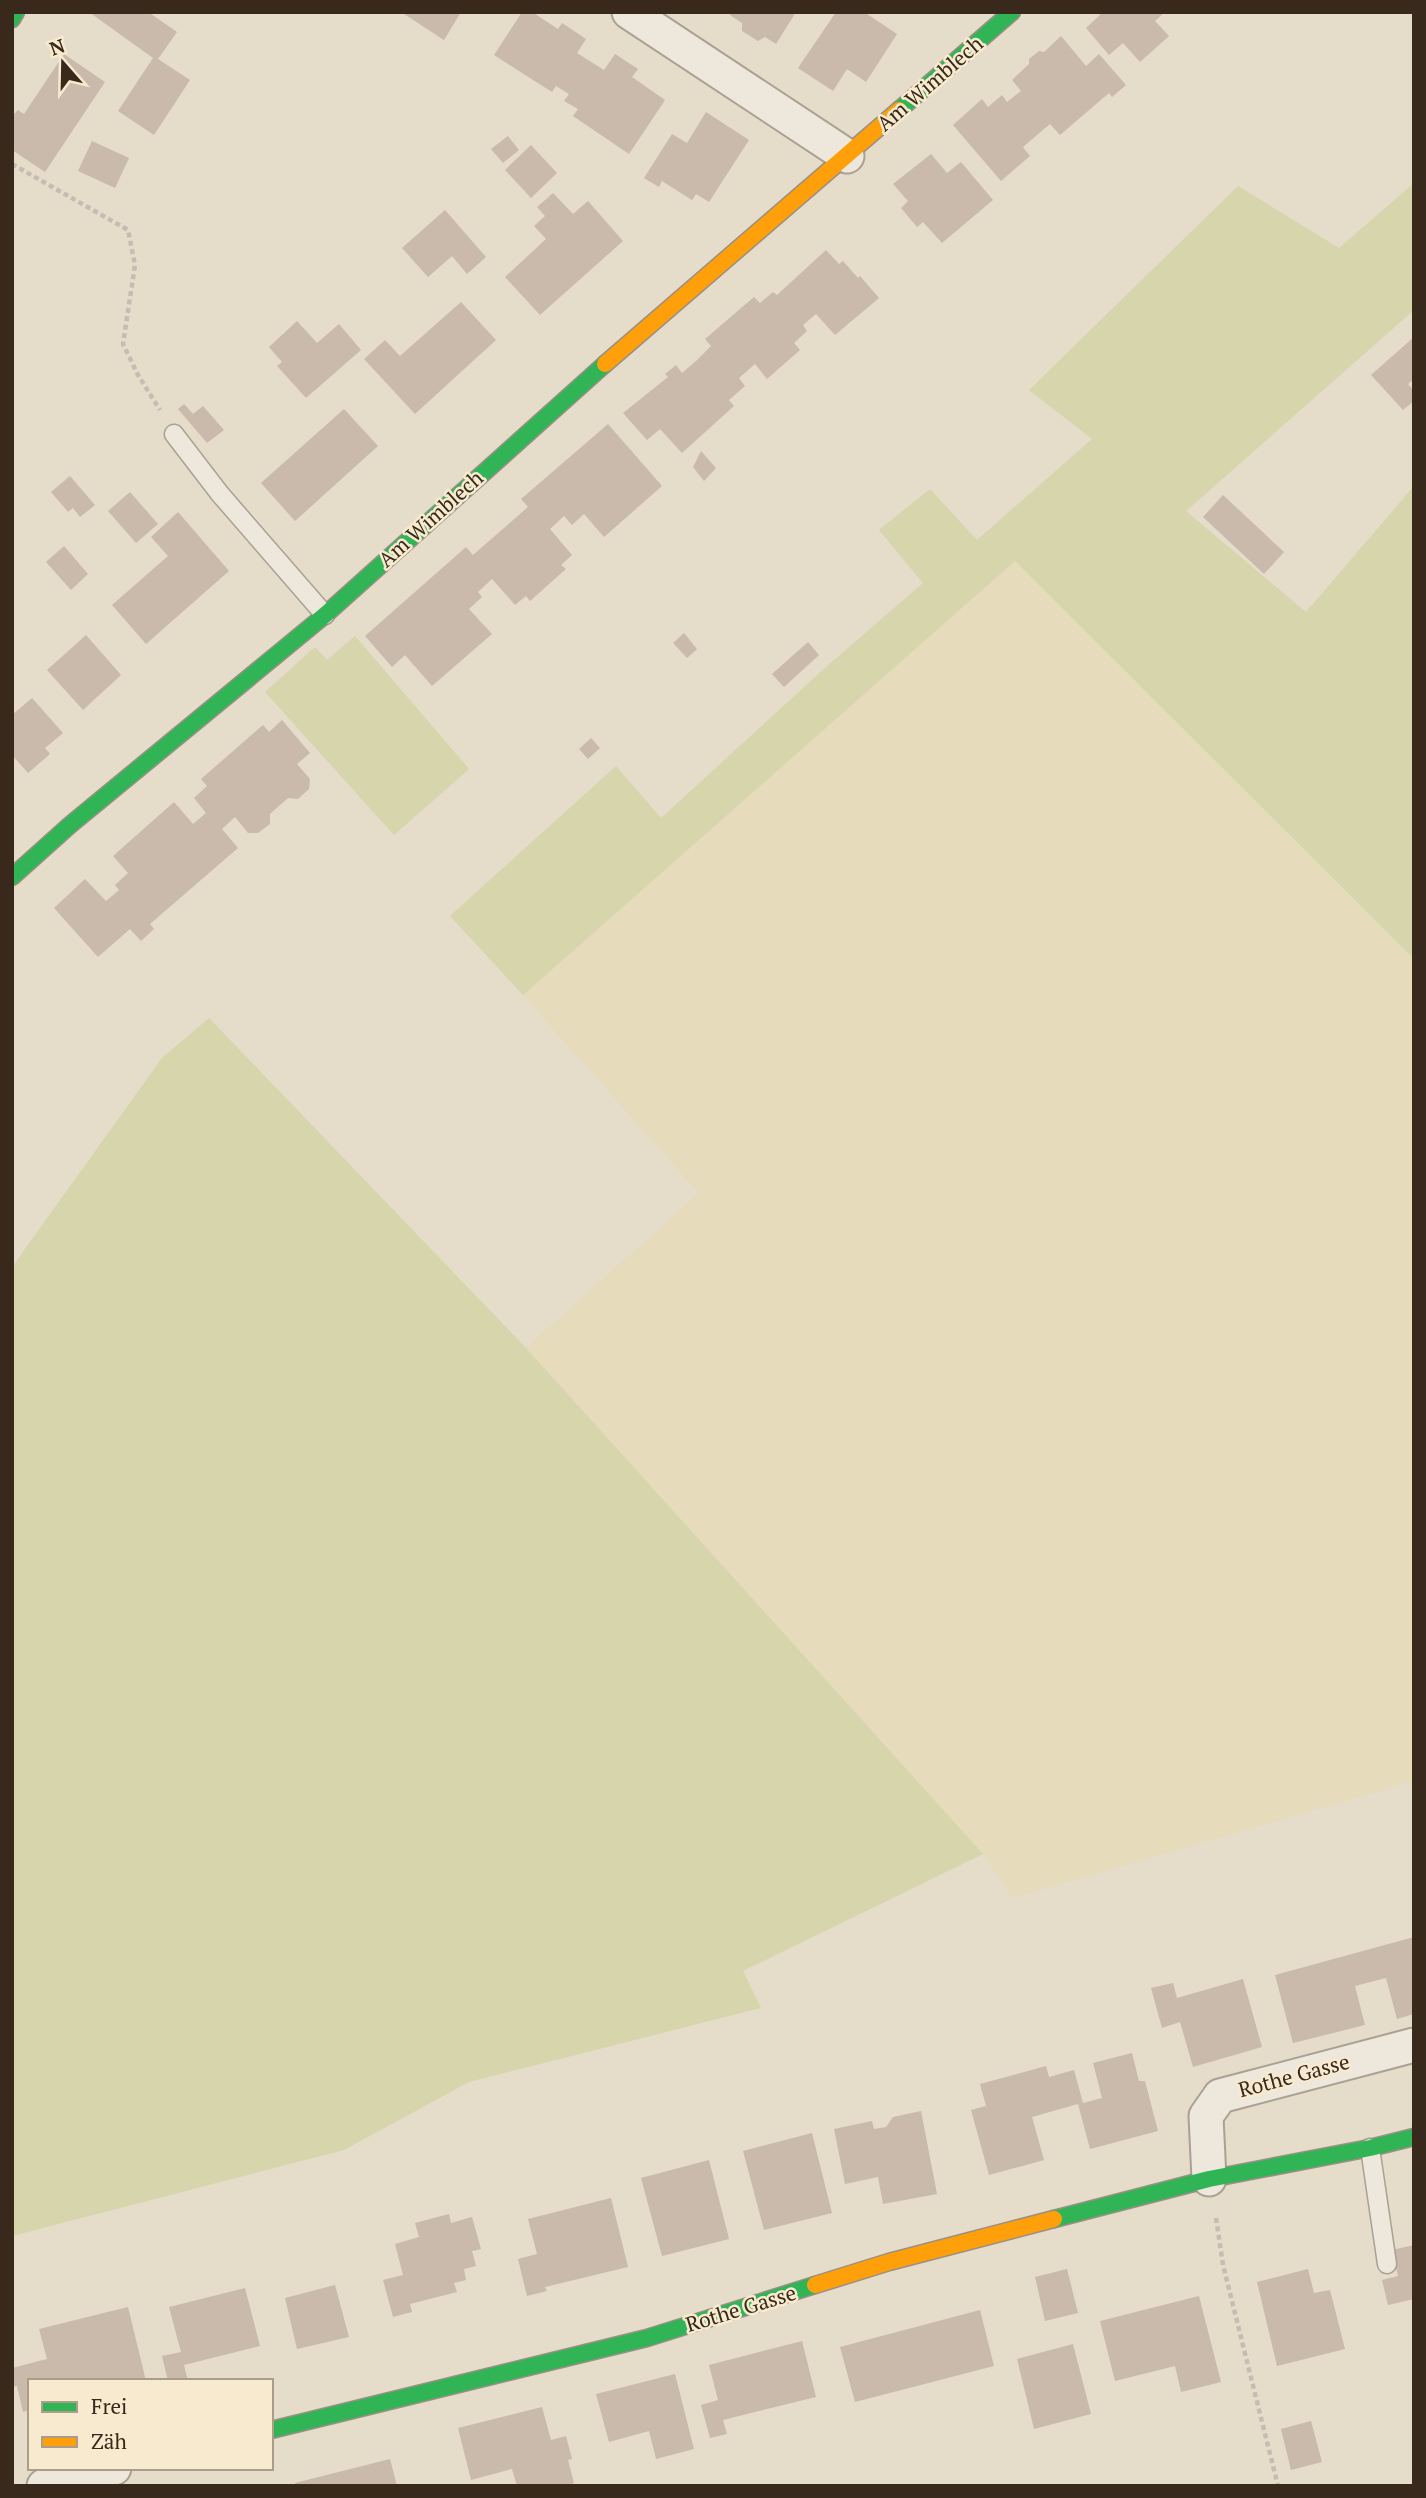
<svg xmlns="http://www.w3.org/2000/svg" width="1426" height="2498" font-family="'PT Serif',serif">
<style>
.farmland{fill:#e6dbba}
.green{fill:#d6d5ab}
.building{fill:#c9baab}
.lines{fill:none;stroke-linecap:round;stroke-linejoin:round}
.lane-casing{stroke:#aaa194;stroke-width:21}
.street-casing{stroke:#aaa194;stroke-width:37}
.fast-casing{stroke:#999084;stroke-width:19}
.slow-casing{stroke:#999084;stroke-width:19}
.path{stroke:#c5bdb3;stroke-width:4.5;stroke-dasharray:5 3.5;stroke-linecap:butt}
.lane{stroke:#ede7dc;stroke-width:18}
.street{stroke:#ede7dc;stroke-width:33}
.fast{stroke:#30b455;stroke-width:16}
.slow{stroke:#ff9f0a;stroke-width:16}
.labels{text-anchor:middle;stroke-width:5;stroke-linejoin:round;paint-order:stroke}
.street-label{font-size:21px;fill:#39291c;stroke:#f7eacf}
</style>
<rect width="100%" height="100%" fill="#e5dcca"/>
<path class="farmland" d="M1015,561L1414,959V1781L1013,1898L983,1854L526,1348L699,1193L523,995Z"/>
<g class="green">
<path d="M1414,183V310L1186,511L1306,612L1414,486V959L1015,561L523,995L450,916L616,766L661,818L826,667L923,583L879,530L930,489L977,540L1092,439L1029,390L1238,186L1339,248Z"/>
<path d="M355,636L469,769L394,835L265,692L315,647L327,660Z"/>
<path d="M209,1018L526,1348L983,1854L743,1971L761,2008L469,2082L344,2150L12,2236V1267L162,1058Z"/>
</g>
<g class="building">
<path d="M89,12H152L151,14L177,32L158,59L190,80L154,135L118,111L153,58Z"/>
<path d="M401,12H461L444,40Z"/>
<path d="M522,12H532L558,29L562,23L586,39L577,53L604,70L615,54L638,69L632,77L665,100L629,154L573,116L578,109L564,101L569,94L556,86L552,92L494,55Z"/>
<path d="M732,12H796L776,44L765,37L758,41L742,31V23L730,15Z"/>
<path d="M836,12H864L897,34L866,82L847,69L833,91L798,68Z"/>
<path d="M1097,12H1165L1155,21L1169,36L1140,62L1123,43L1109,55L1086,28L1100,15Z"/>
<path d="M1061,36L1086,66L1099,54L1126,85L1112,97L1109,93L1060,135L1050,124L1023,147L1030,156L1001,181L953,125L982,99L988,107L1002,95L1007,102L1021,91L1012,80L1029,64V59L1039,51L1044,52Z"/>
<path d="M64,54L105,82L45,172L12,150V116L18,110L24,114Z"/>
<path d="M706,112L749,140L709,202L696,194L692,200L662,181L659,187L644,178L672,134L687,143Z"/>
<path d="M508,136L519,150L503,163L491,149Z"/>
<path d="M92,141L129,158L115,188L78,171Z"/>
<path d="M531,145L557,173L531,198L505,170Z"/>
<path d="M931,154L947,173L961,162L993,200L942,243L923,222L917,227L901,208L908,201L893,184Z"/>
<path d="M553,193L573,214L588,201L623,241L540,315L505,277L546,239L534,226L545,216L537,207Z"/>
<path d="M445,210L486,257L467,274L452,256L428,277L402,248Z"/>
<path d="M826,250L839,264L843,261L858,278L860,276L879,298L835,335L816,314L803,325L807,331L794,343L800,350L767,379L755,364L739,378L745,386L729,400L734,406L682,453L660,429L647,440L623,413L668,377L665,374L676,365L682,373L696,361L711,346L705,339L754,297L760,303L773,292L777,295Z"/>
<path d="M461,302L496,340L415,414L364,359L385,340L400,356Z"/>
<path d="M297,321L317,343L339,324L361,350L306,398L277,366L282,362L269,347Z"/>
<path d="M1414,337V379L1408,384L1414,391V401L1403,410L1371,375Z"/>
<path d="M184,404L193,414L203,406L224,430L207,443L178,409Z"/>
<path d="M344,409L378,446L295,521L261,483Z"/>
<path d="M608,424L662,486L604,537L584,514L572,525L564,516L550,529L572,555L561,565L566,569L530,601L526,596L515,605L492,579L478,592L482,597L469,609L492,634L432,686L405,655L392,667L365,636L466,547L473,555L528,507L521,499Z"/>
<path d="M701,451L716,468L704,481L693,467Z"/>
<path d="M70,476L95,505L80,517L73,508L68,512L51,492Z"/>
<path d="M130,492L158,524L136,543L108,511Z"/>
<path d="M1223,495L1284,552L1264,574L1203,517Z"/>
<path d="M178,512L229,571L146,644L112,605L168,556L151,537Z"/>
<path d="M64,546L88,574L71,590L46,562Z"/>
<path d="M684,633L697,649L687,658L673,643Z"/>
<path d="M86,635L121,675L83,710L47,670Z"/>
<path d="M808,642L819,655L784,687L772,674Z"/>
<path d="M32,698L63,733L45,748L50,754L28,773L12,755V715Z"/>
<path d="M282,720L310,753L297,764L310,779L309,789L298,799L288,798L270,814V824L258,833H248L235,817L222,829L238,848L150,924L154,929L141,941L130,929L98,957L54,908L85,879L106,901L119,890L115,885L128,873L113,856L174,802L193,824L206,813L194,798L207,786L201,779L263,725L269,732Z"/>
<path d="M591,738L600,748L588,759L579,749Z"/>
<path d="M1414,1937V2014L1397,2019L1386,1978L1355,1986L1365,2025L1293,2043L1275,1975Z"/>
<path d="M1243,1979L1262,2047L1193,2067L1180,2022L1162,2028L1151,1988L1173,1983L1177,1998Z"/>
<path d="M1132,2053L1139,2081H1145L1158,2131L1090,2149L1078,2104L1032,2117L1044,2160L989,2175L971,2110L986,2106L980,2084L1046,2066L1049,2077L1074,2070L1083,2103L1102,2098L1093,2063Z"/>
<path d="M921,2111L937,2194L883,2204L878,2177L845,2184L834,2129L872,2121L874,2129L886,2127L893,2117Z"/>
<path d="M812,2133L832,2213L764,2230L743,2151Z"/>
<path d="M709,2160L729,2239L662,2256L641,2178Z"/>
<path d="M611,2198L628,2267L545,2287L547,2291L527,2296L518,2259L537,2254L528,2219Z"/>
<path d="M449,2214L451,2223L472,2217L481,2249L472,2251L476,2266L464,2269L466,2280L454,2283L457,2292L410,2304L412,2312L393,2317L383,2280L403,2275L395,2244L419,2237L415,2223Z"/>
<path d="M1414,2245V2299L1388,2305L1382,2280L1398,2276L1392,2250Z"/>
<path d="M1067,2269L1078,2313L1045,2321L1035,2277Z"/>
<path d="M1308,2269L1314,2293L1330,2290L1345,2349L1277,2366L1257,2282Z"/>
<path d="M335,2285L349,2337L297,2349L285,2298Z"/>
<path d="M245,2288L260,2346L184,2365L188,2381H168L162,2356L181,2352L169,2307Z"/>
<path d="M1199,2296L1221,2382L1181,2392L1175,2366L1115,2381L1100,2321Z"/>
<path d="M128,2307L146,2381H30V2410L23,2412L17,2386L12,2387V2368L47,2359L39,2329Z"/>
<path d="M980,2310L994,2366L855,2402L840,2347Z"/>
<path d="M802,2341L816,2397L723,2420L727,2434L710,2438L701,2405L718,2400L709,2365Z"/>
<path d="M1073,2344L1091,2414L1034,2429L1017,2359Z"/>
<path d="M675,2374L694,2449L656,2459L649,2431L609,2442L596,2394Z"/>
<path d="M542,2407L551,2440L566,2436L572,2459L568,2460L574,2483L566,2486H517L512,2469L471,2480L458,2428Z"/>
<path d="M1311,2421L1322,2462L1291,2470L1281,2429Z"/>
<path d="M390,2459L397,2486H296L295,2483Z"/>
</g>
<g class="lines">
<g class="lane-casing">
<g id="lane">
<path d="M174,434L220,494L325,615"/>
<path d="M1370,2148L1387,2264"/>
</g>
</g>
<g class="street-casing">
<g id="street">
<path d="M629,12L847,156"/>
<path d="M1209,2179L1206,2116L1220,2096L1414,2045"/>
<path d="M44,2486L114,2468"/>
</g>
</g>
<g class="fast-casing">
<g id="fast">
<path d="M12,19L16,12"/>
<path d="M899,110L1012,12"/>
<path d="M12,877L70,825L325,615L605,364"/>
<path d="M1054,2219L1209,2179L1370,2148L1414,2137"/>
<path d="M271,2430L647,2338L815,2285"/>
</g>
</g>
<g class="slow-casing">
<g id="slow">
<path d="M605,364L899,110"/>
<path d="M815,2285L889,2262L1054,2219"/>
</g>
</g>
<g class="path">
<path d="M12,164L128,230L135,265L123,344L138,375L160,410"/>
<path d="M1216,2218L1223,2265L1278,2486"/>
</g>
<use href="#lane" class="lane"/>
<use href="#street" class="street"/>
<use href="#fast" class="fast"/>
<use href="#slow" class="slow"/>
</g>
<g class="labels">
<g class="street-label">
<text transform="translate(930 84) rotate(-41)" y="7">Am Wimblech</text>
<text transform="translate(431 519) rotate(-42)" y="7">Am Wimblech</text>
<text transform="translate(1294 2076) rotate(-15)" y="7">Rothe Gasse</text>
<text transform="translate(741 2309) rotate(-17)" y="7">Rothe Gasse</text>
</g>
</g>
<rect width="1426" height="2498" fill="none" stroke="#39291c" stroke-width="28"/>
<rect x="28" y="2379" width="245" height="91" fill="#f7eacf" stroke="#ab9d87" stroke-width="2"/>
<rect x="42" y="2402" width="35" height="10" fill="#30b455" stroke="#ab9d87" stroke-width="2"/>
<text x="91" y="2414" font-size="21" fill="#39291c">Frei</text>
<rect x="42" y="2437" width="35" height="10" fill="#ff9f0a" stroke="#ab9d87" stroke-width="2"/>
<text x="91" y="2449" font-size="21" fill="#39291c">Zäh</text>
<g transform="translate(63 63) rotate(340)" stroke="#f7eacf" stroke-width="5" paint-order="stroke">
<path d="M0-5L12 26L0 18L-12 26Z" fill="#39291c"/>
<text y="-10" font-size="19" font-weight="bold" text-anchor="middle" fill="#39291c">N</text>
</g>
</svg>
